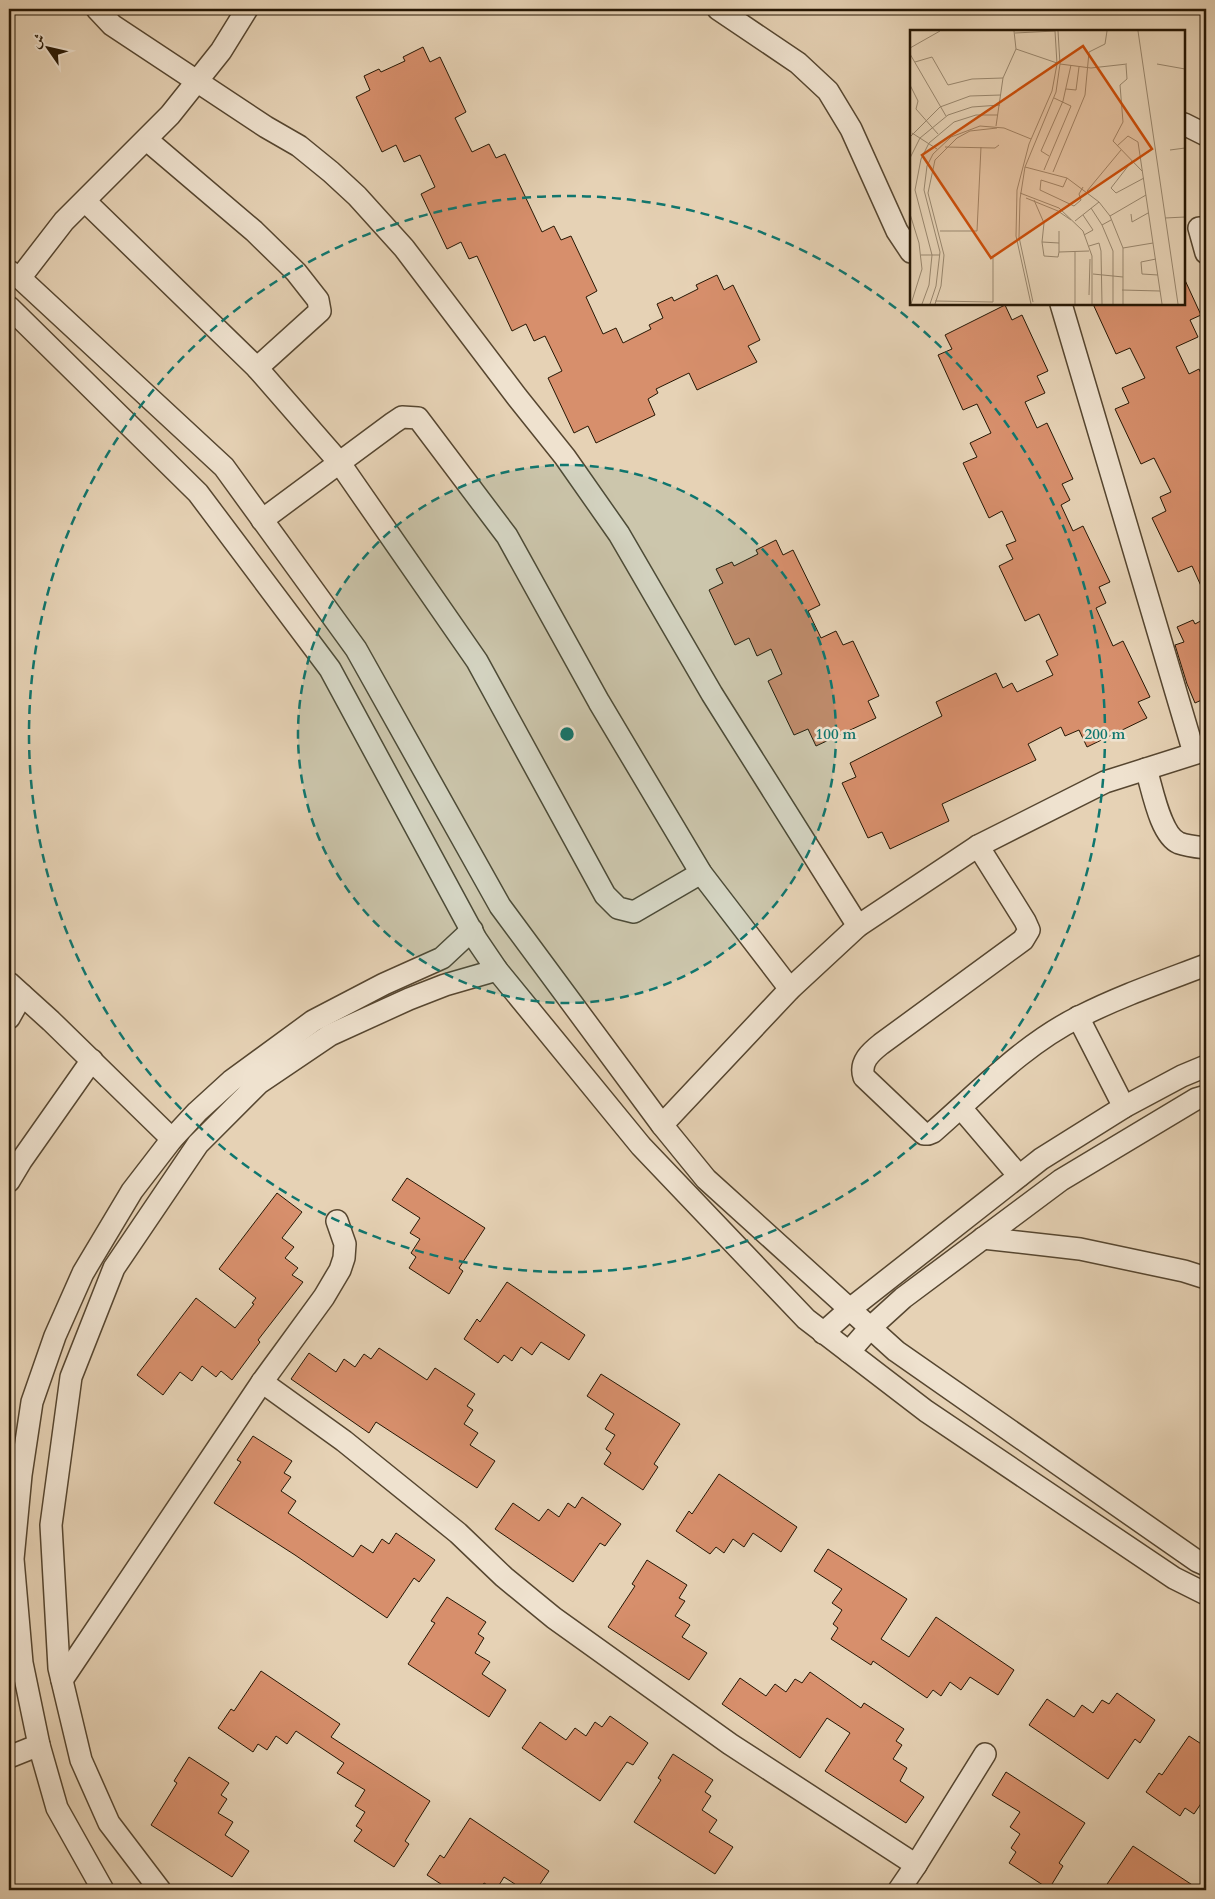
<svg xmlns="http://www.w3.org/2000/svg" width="1215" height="1899" font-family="Cardo,Amiri,serif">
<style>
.building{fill:#d78f6c;stroke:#261704}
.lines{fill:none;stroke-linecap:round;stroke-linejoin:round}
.street-casing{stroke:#564630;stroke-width:24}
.street{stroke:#efe2cf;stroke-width:21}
.ring{fill:none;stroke:#0f766e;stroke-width:2.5;stroke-dasharray:9 6}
.inset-road{fill:none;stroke:#99876e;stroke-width:1}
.view{fill:#cb4f0b;fill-opacity:0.15;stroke:#cb4f0b;stroke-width:2.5}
.inset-edge{fill:none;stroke:#261704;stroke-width:2.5}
.centre{fill:#0f766e;stroke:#efe2cf;stroke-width:2.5}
.ring-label{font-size:15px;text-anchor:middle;font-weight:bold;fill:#0f766e;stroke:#efe2cf;stroke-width:5;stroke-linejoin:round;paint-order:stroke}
</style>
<rect width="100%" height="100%" fill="#e6d2b5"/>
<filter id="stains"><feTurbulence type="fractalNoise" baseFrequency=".004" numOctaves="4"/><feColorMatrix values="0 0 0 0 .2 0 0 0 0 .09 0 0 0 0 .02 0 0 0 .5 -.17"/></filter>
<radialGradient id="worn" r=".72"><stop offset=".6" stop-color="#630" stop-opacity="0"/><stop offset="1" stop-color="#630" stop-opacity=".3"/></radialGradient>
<g class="building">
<path d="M423,47L430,62L440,57L466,112L455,118L472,152L489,144L496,158L505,154L542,232L554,226L561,240L571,236L597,291L586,297L603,334L616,328L623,343L651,329L649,325L663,318L657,304L672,297L674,301L698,289L696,285L717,275L724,290L733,285L760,340L748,346L757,362L697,390L689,373L656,389L658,393L648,399L655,415L596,443L588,426L574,433L548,378L562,371L545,336L534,341L526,324L512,331L477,256L469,259L461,242L447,249L421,194L435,187L420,155L404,162L396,145L382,152L356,97L370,90L364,76L379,69L381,72L405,61L403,57Z"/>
<path d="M1184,278L1201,315L1190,320L1198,337L1176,347L1189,374L1199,369L1206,385V597L1192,566L1178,572L1152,518L1166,511L1160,497L1171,492L1154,458L1141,464L1115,409L1129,403L1122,388L1145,378L1130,348L1116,354L1093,304H1184Z"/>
<path d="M1005,305L1012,320L1022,315L1048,371L1037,376L1045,393L1025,402L1037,428L1047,423L1073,479L1062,484L1070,500L1061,505L1073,531L1083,526L1110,582L1099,587L1106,603L1096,608L1113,646L1123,641L1150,697L1138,702L1147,718L1087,747L1079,730L1065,736L1061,727L1028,744L1036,760L942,804L949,821L890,849L882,832L868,838L842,783L856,777L850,763L942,716L936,702L996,673L1003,688L1012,683L1017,692L1053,675L1046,661L1058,655L1039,614L1025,621L999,566L1013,559L1006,545L1016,541L1002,511L989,518L963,463L977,457L970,443L991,433L977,404L963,410L938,355L952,349L945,335Z"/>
<path d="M776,540L783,555L793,550L820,605L808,611L821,638L836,631L843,645L853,641L879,696L868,701L876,718L816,746L808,729L794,735L768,681L782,674L771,649L757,656L749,638L735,645L709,590L723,583L716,569L732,562L734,566L758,554L756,550Z"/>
<path d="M1206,618V698L1195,703L1187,684L1175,645L1184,642L1177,627L1193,620L1195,624Z"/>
<path d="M407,1178L485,1228L459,1268L463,1271L449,1294L409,1268L416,1257L411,1253L420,1239L410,1233L420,1218L392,1200Z"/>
<path d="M277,1193L302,1212L282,1238L294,1247L285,1258L298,1268L292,1275L303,1282L258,1340L260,1342L232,1380L221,1371L216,1377L202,1366L192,1381L180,1372L163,1395L137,1375L196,1298L235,1328L254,1304L252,1303L256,1298L219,1269Z"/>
<path d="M507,1282L585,1335L569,1360L541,1342L532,1355L521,1347L512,1361L504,1355L498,1363L464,1339L477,1319L480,1322Z"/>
<path d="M379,1348L427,1380L435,1368L475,1394L467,1406L473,1410L464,1424L478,1433L470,1445L495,1461L477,1488L376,1422L369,1433L291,1379L309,1353L336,1372L344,1359L355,1367L364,1354L371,1359Z"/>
<path d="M601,1374L680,1424L654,1464L658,1467L643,1490L604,1464L611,1453L606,1449L615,1435L605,1429L614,1414L587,1396Z"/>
<path d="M253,1436L292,1461L284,1473L291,1477L281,1491L296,1501L288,1513L353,1557L361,1545L373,1553L382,1539L389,1544L396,1533L435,1560L419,1582L414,1578L387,1618L295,1555L214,1503L241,1462L237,1460Z"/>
<path d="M719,1474L797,1527L781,1552L753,1533L744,1547L733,1539L724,1553L716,1547L710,1554L676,1531L689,1511L692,1514Z"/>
<path d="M582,1497L621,1524L605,1546L600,1543L573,1582L495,1529L513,1503L539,1521L548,1509L559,1517L568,1503L575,1508Z"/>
<path d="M828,1549L907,1599L881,1639L909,1657L936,1617L1014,1670L998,1695L970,1677L961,1690L950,1682L941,1696L933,1690L927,1698L873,1661L871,1665L831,1639L838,1628L833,1624L842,1610L832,1603L842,1589L814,1571Z"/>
<path d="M647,1560L687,1585L679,1598L685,1601L675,1616L690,1625L682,1637L707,1653L689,1680L608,1627L635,1586L632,1584Z"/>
<path d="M447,1597L486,1622L478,1634L484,1638L475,1653L490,1662L482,1674L506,1690L489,1717L408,1664L435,1623L431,1621Z"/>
<path d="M261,1671L340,1724L331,1737L430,1801L405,1841L409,1844L394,1867L354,1841L362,1830L356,1826L365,1812L355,1806L365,1790L337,1773L344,1763L296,1731L287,1744L276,1736L267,1750L258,1744L253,1752L218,1728L231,1709L234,1711Z"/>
<path d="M810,1672L861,1708L864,1703L904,1729L896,1741L902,1745L893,1759L907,1768L900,1781L924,1797L906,1823L825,1771L850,1733L827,1718L800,1758L722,1704L740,1678L766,1696L775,1684L786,1692L795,1679L802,1683Z"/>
<path d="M1117,1693L1155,1720L1140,1743L1135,1739L1108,1779L1029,1725L1047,1699L1074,1717L1082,1705L1093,1713L1102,1700L1109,1704Z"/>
<path d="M610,1716L648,1743L633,1765L627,1762L600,1801L522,1748L540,1722L566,1740L575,1728L586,1736L595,1722L602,1727Z"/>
<path d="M1189,1736L1206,1747V1796L1194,1814L1185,1808L1180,1816L1146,1792L1159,1773L1162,1775Z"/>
<path d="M673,1754L713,1780L705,1792L711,1796L702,1810L717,1820L709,1832L733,1847L715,1874L634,1822L661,1780L658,1778Z"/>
<path d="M189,1757L229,1783L221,1795L227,1799L218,1813L233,1822L225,1835L249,1851L232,1877L151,1825L177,1783L174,1781Z"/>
<path d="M1006,1772L1085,1823L1059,1863L1063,1866L1049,1889L1009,1863L1016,1852L1011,1848L1020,1834L1010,1827L1020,1812L992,1795Z"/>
<path d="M470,1818L549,1871L536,1890H524L504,1877L496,1890L484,1883L479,1890H450L427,1875L440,1855L444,1858Z"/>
<path d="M1133,1846L1200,1890H1103Z"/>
</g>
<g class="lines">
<g class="street-casing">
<g id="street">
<path d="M97,9L112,25L266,127L299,146L331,172L357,196L404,248L517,397L565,457L619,534L712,694L858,926"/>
<path d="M718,9L798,63L828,91L851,129L897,231L911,252"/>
<path d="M1184,124L1206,135"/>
<path d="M147,140L254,231L296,272L318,300L320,311L257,368"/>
<path d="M85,201L257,368L339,462L477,661L605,895L618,908L634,912L701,873"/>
<path d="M1199,228L1206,253"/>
<path d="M9,271L20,278L224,467L356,649L500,906L662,1125L706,1179L896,1351L1197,1561L1206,1565"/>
<path d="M20,278L64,221L170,115L221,51L247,9"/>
<path d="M1061,304L1194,753"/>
<path d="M9,307L198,493L330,669L476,939L497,970L641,1146L806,1319L926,1411L1174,1578L1206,1594"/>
<path d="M262,520L393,423L402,417L418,418L507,536L599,702L701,873L790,989"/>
<path d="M1146,769C1152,787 1160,835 1179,843C1187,846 1197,847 1206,848"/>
<path d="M978,846L1025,921L1029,930L1023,940L881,1044C871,1052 859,1062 864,1077L924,1134H928L933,1132C979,1092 1024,1044 1079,1017C1120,996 1164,981 1206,965"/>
<path d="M9,983L51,1021L172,1139"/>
<path d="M1078,1017L1124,1107"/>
<path d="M9,1018L22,995"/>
<path d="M961,1108L1019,1176"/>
<path d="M662,1125L790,989L858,926L978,846L1105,782L1206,750"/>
<path d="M9,1181L21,1161L92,1060"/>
<path d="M983,1238L1080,1249L1184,1271L1206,1278"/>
<path d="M823,1333L850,1309L1041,1159L1124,1107L1182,1076L1206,1066"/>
<path d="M849,1352L870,1328L903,1298L1061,1180L1196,1099L1206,1096"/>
<path d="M262,1382L344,1441L458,1533L504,1577L554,1618L730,1744L916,1865L899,1890"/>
<path d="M62,1680L262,1382L324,1297L340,1270L344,1258L345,1244L337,1221"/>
<path d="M9,1757L39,1745"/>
<path d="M916,1865L985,1754"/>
<path d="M103,1890L57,1808L39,1745L22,1663L13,1559L21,1475L32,1402L55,1336L83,1273L132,1191L172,1139L197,1112L231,1081L313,1021L384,984L442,958L472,930"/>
<path d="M160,1890L109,1823L81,1760L59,1668L51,1525L71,1377L114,1268L198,1144L259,1083L330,1035L409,999L445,985L497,970"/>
</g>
</g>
<use href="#street" class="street"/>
</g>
<circle cx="567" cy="734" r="269" fill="#0f766e" fill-opacity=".12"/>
<g class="ring">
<circle cx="567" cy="734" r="269"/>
<circle cx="567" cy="734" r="538"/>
</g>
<g transform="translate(910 30)">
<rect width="275" height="275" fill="#e6d2b5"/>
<path class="inset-road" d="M228,1L268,274M105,3L145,1M0,18L30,1M106,19L147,33M0,24L36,86M5,32L22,27L38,55L62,49L93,48M150,34L181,38L217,34M247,34L275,39M216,35L217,49L210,55L213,92L203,111L232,141M0,55L8,71L6,79L28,104M156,59L166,60L169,37M86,96L93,48L106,19L104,1M2,103L27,119M0,107L30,77L60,66L91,65M207,116L218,106L228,112L252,274M35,117L85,118L89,115M260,120L275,118M139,126L131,121L153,71L161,35M0,128L10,108L38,85L62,77L90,75M222,131L201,158L206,163L234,148M115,137L157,148L189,172L200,186L213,218V274M134,140L161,76L144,68M143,142L175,65L179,22L195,14L197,1M157,148L153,157L131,150L130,160L164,176L171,170L169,164L173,157M177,161L211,120M110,163L149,178L173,201L182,226V274M116,168L148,181L161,190M124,170L134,193L132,212L149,213M181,178L192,195L201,190M0,184L9,213L12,239L1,274M221,184L222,192L238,183M173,185L183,200L174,205M200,186L236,165M255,188L275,187M165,191L189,172M192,195L203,221V274M30,201H67L71,117M149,201V222L179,221M132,212L134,226L148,227L149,222M0,216V246M179,216L189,213L191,221L192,274M213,218L243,213M165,222V274M11,225H30M246,229L231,232L232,244L248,245M183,244L213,247M212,260L250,261M179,265L180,229M25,271L83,272V228M123,272L109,207L110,169L115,137L146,62L150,34L148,1M12,274L19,255L22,225L5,160L11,129L19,113L44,92L66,85H88M20,274L26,256L30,222L14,160L17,136L23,124L41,107L70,96L94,98L121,109M25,274L31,256L34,225L18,163L25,130L47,108L60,101L87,98M121,274L106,206L107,160L119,114L142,61L147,34L145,1"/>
<path class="view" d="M173,16L242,119L81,228L12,125Z"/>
<rect width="275" height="275" class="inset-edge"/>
</g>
<circle cx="567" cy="734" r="8" class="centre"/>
<g class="ring-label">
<text x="836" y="739">100 m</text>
<text x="1105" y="739">200 m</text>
</g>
<rect width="1215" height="1899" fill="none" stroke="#e6d2b5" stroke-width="30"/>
<rect x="10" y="10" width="1195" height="1879" fill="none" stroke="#261704" stroke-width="2.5"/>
<rect x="15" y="15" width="1185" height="1869" fill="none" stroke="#261704"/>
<g transform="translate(48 48) rotate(304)" stroke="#efe2cf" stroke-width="4" paint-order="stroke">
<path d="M0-4L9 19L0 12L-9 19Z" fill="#261704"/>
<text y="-8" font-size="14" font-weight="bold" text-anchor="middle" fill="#261704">ش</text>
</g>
<rect width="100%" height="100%" filter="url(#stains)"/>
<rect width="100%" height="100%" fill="url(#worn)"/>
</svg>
